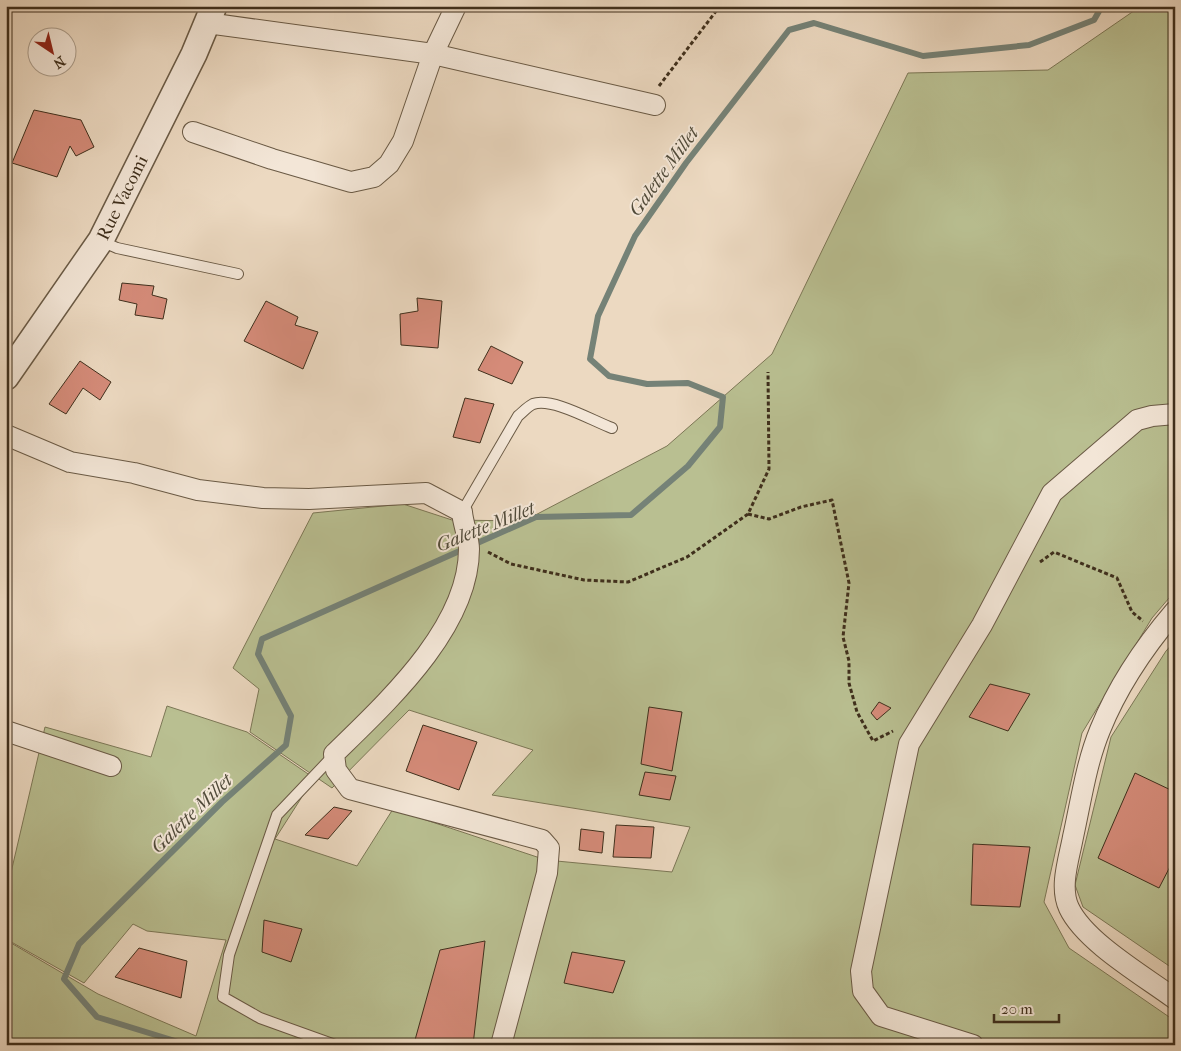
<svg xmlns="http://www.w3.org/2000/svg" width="1181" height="1051" font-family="'IM FELL French Canon',serif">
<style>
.green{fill:#b9bf91;stroke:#7c7756}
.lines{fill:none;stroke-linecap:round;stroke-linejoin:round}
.stream{stroke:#758277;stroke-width:6}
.building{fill:#d58b79;stroke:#3f2f1c}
.service-casing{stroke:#6a5a45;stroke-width:12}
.minor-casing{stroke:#6a5a45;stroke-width:22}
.tertiary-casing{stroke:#6a5a45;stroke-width:28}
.path{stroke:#3f2f1c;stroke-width:3;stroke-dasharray:4 2.5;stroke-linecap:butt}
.service{stroke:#f3e6d7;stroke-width:10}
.minor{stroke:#f3e6d7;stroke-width:20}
.tertiary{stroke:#f3e6d7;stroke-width:25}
.labels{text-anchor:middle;stroke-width:4;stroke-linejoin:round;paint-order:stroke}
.street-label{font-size:18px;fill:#3f2f1c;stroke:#f3e6d7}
.water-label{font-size:19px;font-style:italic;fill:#514b3a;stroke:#f3e6d7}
</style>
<rect width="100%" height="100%" fill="#ecd9c1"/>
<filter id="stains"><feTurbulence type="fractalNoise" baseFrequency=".004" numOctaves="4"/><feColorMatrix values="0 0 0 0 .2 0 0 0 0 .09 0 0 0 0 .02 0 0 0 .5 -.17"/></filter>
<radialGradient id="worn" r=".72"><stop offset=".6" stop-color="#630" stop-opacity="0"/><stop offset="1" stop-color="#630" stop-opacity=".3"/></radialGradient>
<g class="green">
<path d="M1141,6H1175V591L1152,618L1082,733L1044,902L1069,948L1175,1021V1045H6V940L98,994L196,1036L226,940L147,931L133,924L84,983L6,939V894L45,727L151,757L167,706L247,732L314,778L275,839L357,866L393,809L546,860L672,872L690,827L492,795L533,750L409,710L332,788L250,732L259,689L233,668L313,513L403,504L452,520L524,521L667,446L772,354L908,73L1048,70Z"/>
<path d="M1175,641V970L1083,907L1075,885L1111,737L1166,651Z"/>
</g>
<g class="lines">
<path class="stream" d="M188,1045L97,1017L64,979L79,944L222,802L286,745L291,716L258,654L262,639L536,517L631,515L688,466L720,427L723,397L688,383L647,384L609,376L590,359L598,316L635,236L686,163L789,30L814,23L923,56L1029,45L1094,20L1102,6"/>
</g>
<g class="building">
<path d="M34,110L81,120L94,147L76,156L70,146L57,177L12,163Z"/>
<path d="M122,283L154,286L152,295L167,299L163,319L135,315L137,304L119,300Z"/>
<path d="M417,298L442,301L438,348L401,345L400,314L418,311Z"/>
<path d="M266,301L298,317L295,325L318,332L303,369L244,341Z"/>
<path d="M491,346L523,362L512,384L478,370Z"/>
<path d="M80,361L111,382L100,400L83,388L66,414L49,404Z"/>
<path d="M465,398L494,404L480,443L453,437Z"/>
<path d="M990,684L1030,694L1008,731L969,717Z"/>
<path d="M879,702L891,708L877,720L871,713Z"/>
<path d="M649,707L682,712L672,771L641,764Z"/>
<path d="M423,725L477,742L459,790L406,771Z"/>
<path d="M645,772L676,776L670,800L639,795Z"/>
<path d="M1135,773L1175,792V857L1159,888L1098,858Z"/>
<path d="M334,807L352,811L328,839L305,835Z"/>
<path d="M616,825L654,827L651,858L613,857Z"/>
<path d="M581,829L604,832L602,853L579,850Z"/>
<path d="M973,844L1030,847L1020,907L971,905Z"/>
<path d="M264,920L302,929L291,962L262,952Z"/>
<path d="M485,941L473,1045H453L415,1040L440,950Z"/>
<path d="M139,948L187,961L181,998L115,977Z"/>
<path d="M572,952L625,961L613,993L564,983Z"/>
</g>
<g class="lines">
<g class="service-casing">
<g id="service">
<path d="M101,241L117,248L238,274"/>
<path d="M462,512L518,416C523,412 527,407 533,404C552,397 593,421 612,428"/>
<path d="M334,755L277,815L229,955L223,997L260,1018L335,1045"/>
</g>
</g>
<g class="minor-casing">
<g id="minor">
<path d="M207,23L433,54L655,105"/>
<path d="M193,132L272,159L351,182L374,177L389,164L403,141L433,54L456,6"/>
<path d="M6,435L70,462L134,473L198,490L263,498L309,499L426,493L462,512C463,524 469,538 469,549C469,628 386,703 334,754L336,770L350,789L542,840L549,848L547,873L501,1045"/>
<path d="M1175,611C1145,646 1117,688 1100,730C1086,764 1081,801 1073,837C1069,859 1059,887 1069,908C1085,942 1144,976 1175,999"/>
<path d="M6,731L111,766"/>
<path d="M973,1045L881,1016L863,991L861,971L909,744L982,625L1052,493L1137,420L1152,416L1175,414"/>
</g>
</g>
<g class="tertiary-casing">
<g id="tertiary">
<path id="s1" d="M6,377L101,240L194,54L214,6"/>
</g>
</g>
<g class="path">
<path d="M659,86L720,6"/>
<path d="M748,514L769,519L801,507L832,500L849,583L843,637L849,661V683L857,712L873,741L893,731"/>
<path d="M488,552L511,564L584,580L628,582L687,557L748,514L769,469L768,372"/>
<path d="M1040,562L1054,552L1117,578L1132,612L1143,621"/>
</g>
<use href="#service" class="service"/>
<use href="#minor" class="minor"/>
<use href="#tertiary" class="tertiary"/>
</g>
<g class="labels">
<g class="street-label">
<text dy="6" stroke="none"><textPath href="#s1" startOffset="214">Rue Vacomi</textPath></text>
</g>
<g class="water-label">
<text transform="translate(663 171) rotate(-54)" y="7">Galette Millet</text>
<text transform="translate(485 526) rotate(-22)" y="7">Galette Millet</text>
<text transform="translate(191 813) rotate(-44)" y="7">Galette Millet</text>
</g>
</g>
<rect width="1181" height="1051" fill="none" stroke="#ecd9c1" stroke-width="25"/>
<rect x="8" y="8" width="1166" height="1036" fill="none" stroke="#3f2f1c" stroke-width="2.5"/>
<rect x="12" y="12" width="1156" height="1026" fill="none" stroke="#3f2f1c"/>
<g transform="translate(52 52) rotate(145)"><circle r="24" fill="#f3e6d7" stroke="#ab9d8c"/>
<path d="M0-4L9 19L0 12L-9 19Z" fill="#8f2418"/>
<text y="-8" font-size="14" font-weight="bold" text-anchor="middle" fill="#3f2f1c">N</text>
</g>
<path d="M994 1014v8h65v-8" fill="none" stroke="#3f2f1c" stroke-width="2.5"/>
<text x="1001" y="1014" font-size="15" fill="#3f2f1c" stroke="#f3e6d7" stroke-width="4" paint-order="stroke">20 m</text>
<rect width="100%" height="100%" filter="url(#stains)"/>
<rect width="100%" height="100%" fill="url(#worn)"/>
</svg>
